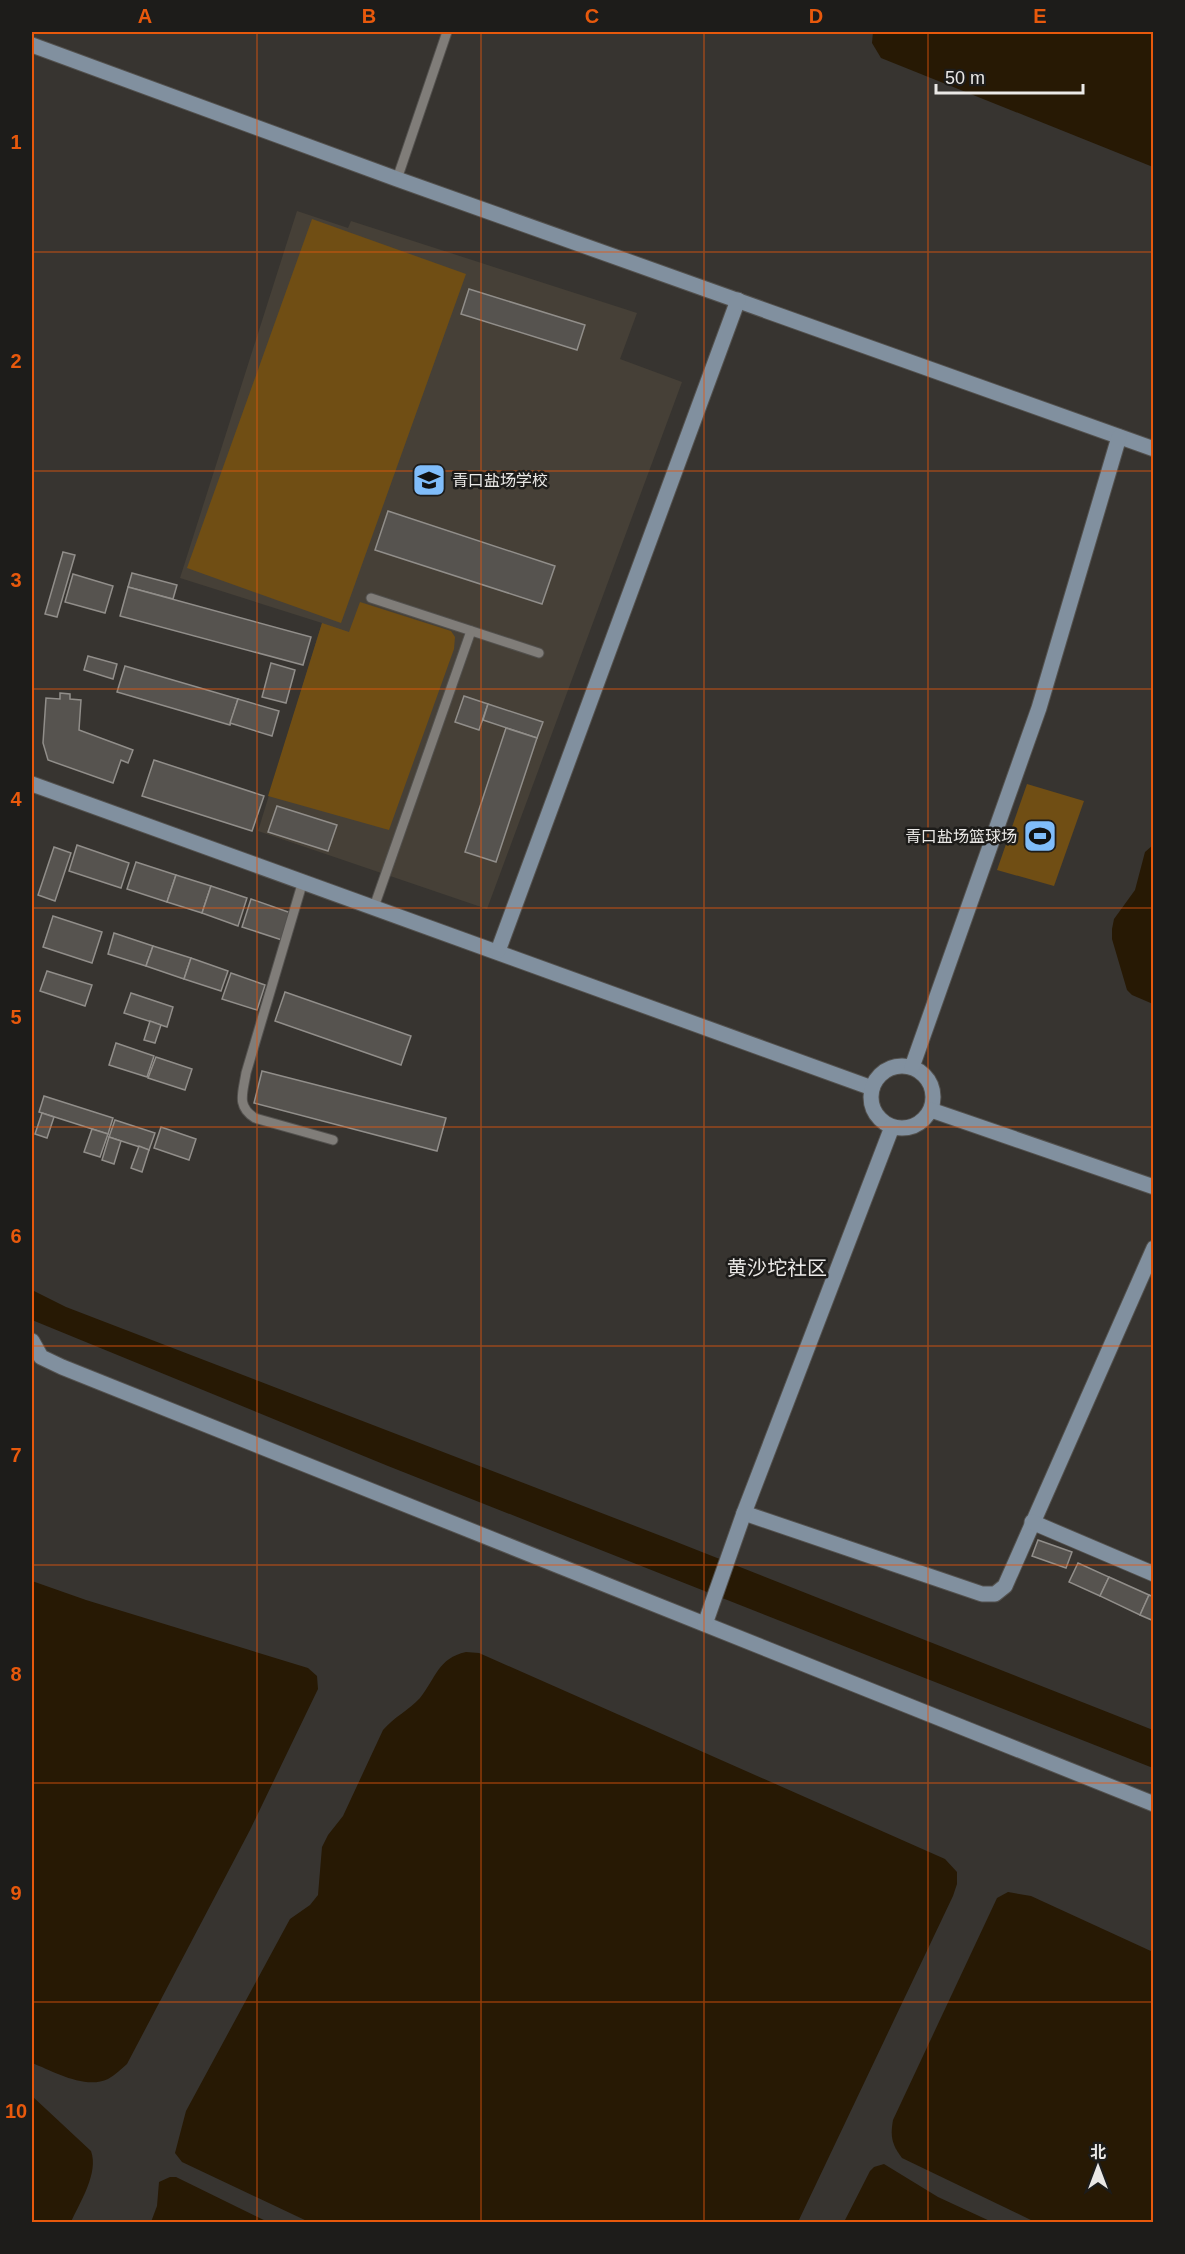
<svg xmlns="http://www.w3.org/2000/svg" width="1185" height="2254" font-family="Helvetica,'Noto Sans SC',sans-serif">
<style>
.built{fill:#464037}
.green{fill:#704e14}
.water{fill:#271904}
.building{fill:#56534f;stroke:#918e8a;stroke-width:1.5}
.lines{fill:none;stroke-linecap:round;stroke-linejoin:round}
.lane-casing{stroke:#53514e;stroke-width:11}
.secondary-casing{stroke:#53514e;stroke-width:17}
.lane{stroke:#807d79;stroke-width:9}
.secondary{stroke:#81909f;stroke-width:15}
.grid{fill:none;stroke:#e8590c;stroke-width:1.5;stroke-opacity:0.55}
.labels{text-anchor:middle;stroke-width:5;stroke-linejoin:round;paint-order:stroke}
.poi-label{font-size:16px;fill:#eae8e6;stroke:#1d1c1a;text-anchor:start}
.quarter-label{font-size:20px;fill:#eae8e6;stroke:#1d1c1a}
.neatline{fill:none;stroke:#e8590c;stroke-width:2}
.grid-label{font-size:20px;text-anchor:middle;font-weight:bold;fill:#e8590c}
</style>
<rect width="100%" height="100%" fill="#373430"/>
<path class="built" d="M297,211L348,228L351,221L637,313L620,359L682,382L487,909L258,831L322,623L180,578Z"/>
<g class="green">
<path d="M312,219L466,274L341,623L187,568Z"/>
<path d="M360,602L451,631L455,637L454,649L389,830L268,796L322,623L349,632Z"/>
<path d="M1027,784L1084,801L1054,886L997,870Z"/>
</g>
<g class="water">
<path d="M873,32H1153V167L881,58L872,43Z"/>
<path d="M1153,845V1004L1132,995L1127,990L1112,939V929L1114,919L1135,890L1145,852Z"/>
<path d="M32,1290L66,1307L669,1539L1153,1730V1768L388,1466L32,1320Z"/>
<path d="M32,1581L86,1600L308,1668L317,1676L318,1689L250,1830L127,2064C121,2069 115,2075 108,2079C85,2090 53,2071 32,2063Z"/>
<path d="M466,1652L479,1653L945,1859L957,1872V1884L953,1896L798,2222H309L182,2162L175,2153L186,2111L284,1930L290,1919L310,1905L318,1895L322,1847L328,1835L343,1816L383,1730C394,1717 409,1710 420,1698C436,1678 438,1658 466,1652Z"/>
<path d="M1008,1892L1031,1896L1153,1952V2222H1035L902,2158C892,2145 890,2137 893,2120L997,1898Z"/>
<path d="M32,2096L91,2151C99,2173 80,2202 71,2222H32Z"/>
<path d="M884,2164L938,2197L992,2222H844L870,2171L874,2167Z"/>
<path d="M170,2177H176L268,2222H151L157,2206L159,2182Z"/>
</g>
<g class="building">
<path d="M469,289L585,325L577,350L461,314Z"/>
<path d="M388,511L555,566L542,604L375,550Z"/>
<path d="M63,552L75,555L57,617L45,614Z"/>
<path d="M132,573L177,585L173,599L128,587Z"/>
<path d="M73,574L113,586L105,613L65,602Z"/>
<path d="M128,587L311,637L303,665L120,616Z"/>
<path d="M88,656L117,664L113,679L84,670Z"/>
<path d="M271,663L295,670L286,703L262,697Z"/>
<path d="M125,666L238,699L230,725L117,692Z"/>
<path d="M60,693L70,694V699L81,700L79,730L133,750L128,763L121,760L113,783L48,760L43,743L46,698L60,699Z"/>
<path d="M464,696L488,704L479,730L455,722Z"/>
<path d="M238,699L279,711L272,736L230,723Z"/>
<path d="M488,704L543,722L537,738L483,720Z"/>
<path d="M506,728L537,738L496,862L465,852Z"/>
<path d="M154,760L264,796L252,831L142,796Z"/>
<path d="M277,806L337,825L328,851L268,832Z"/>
<path d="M77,845L129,863L121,888L69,871Z"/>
<path d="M54,847L71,853L55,901L38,895Z"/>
<path d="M136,862L176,875L167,902L127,889Z"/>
<path d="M176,875L211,886L202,913L167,902Z"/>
<path d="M211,886L247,898L238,926L202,913Z"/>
<path d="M251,899L291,913L282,940L242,927Z"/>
<path d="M53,916L102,932L92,963L43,947Z"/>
<path d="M114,933L153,946L146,966L108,954Z"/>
<path d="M153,946L191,958L184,979L146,966Z"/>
<path d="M191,958L228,971L221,991L184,979Z"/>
<path d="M47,971L92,985L85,1006L40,991Z"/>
<path d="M231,973L265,985L257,1010L222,999Z"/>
<path d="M285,992L411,1036L401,1065L275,1021Z"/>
<path d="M131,993L173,1007L167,1027L124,1013Z"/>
<path d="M150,1021L161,1025L155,1043L144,1040Z"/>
<path d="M116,1043L154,1056L147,1077L109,1065Z"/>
<path d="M156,1057L192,1069L185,1090L148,1078Z"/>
<path d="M262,1071L446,1118L437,1151L254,1103Z"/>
<path d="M44,1096L113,1118L108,1134L39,1112Z"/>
<path d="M42,1113L54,1117L47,1138L35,1134Z"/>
<path d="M115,1120L155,1133L149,1150L109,1137Z"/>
<path d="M161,1127L196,1139L189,1160L154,1148Z"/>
<path d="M92,1129L108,1134L100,1157L84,1152Z"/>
<path d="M109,1137L121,1141L114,1164L102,1160Z"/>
<path d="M139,1146L149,1150L142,1172L131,1168Z"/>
<path d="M1038,1540L1072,1552L1066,1568L1032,1556Z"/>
<path d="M1078,1563L1109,1577L1100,1596L1069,1582Z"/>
<path d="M1109,1577L1149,1595L1140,1615L1100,1596Z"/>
<path d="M1149,1595L1154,1597V1621L1140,1615Z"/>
</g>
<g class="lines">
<g class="lane-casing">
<g id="lane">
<path d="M397,179L447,32"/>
<path d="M371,598L539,653"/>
<path d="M303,881L246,1073C243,1093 236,1106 255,1118L333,1140"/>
<path d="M374,907L471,631"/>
</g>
</g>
<g class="secondary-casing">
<g id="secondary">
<path d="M32,45L397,179L1154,449"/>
<path d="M32,784L872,1088"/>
<path d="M498,951L738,300"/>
<circle cx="902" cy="1097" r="31"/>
<path d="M912,1067L1039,708L1119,437"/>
<path d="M931,1110L1154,1187"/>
<path d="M32,1341L41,1357L62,1367L1154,1804"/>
<path d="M744,1513L982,1594H995L1005,1586L1154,1248"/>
<path d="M1032,1522L1154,1574"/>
<path d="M705,1624L744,1513L892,1127"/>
</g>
</g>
<use href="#lane" class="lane"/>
<use href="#secondary" class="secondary"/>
</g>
<path class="grid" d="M257,32V2222M481,32V2222M704,32V2222M928,32V2222M32,252H1154M32,471H1154M32,689H1154M32,908H1154M32,1127H1154M32,1346H1154M32,1565H1154M32,1783H1154M32,2002H1154"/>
<defs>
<g id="school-square" transform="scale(1.725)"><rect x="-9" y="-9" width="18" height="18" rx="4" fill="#80bdfa" stroke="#1d1c1a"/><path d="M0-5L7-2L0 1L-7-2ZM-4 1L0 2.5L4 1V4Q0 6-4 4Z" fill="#111"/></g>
<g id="stadium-square" transform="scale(1.725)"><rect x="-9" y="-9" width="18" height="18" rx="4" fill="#80bdfa" stroke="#1d1c1a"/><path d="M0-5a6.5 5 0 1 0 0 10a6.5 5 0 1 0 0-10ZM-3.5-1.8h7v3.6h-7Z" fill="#111"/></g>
</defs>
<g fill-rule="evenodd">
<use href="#school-square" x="429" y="480"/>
<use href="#stadium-square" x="1040" y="836"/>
</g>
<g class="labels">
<g class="poi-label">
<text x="452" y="486">青口盐场学校</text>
<text x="1017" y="842" text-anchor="end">青口盐场篮球场</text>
</g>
<g class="quarter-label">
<text x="777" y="1275">黄沙坨社区</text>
</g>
</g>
<rect width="1185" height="2254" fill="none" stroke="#1d1c1a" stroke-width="66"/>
<g transform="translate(1098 2167)" stroke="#1d1c1a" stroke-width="4.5" paint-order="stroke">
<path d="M0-4.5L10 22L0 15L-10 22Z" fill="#eae8e6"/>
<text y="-9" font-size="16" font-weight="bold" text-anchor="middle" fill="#eae8e6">北</text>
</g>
<path d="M936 84v9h147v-9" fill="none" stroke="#eae8e6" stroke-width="3"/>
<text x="945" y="84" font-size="18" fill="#eae8e6" stroke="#1d1c1a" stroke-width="4.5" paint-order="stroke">50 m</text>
<rect x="33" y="33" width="1119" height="2188" class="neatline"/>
<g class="grid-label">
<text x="145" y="23">A</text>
<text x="369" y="23">B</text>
<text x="592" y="23">C</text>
<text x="816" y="23">D</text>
<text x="1040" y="23">E</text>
<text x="16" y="149">1</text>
<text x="16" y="368">2</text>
<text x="16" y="587">3</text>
<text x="16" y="806">4</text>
<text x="16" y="1024">5</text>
<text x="16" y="1243">6</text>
<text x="16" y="1462">7</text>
<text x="16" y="1681">8</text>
<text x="16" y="1900">9</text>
<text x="16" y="2118">10</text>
</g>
</svg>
